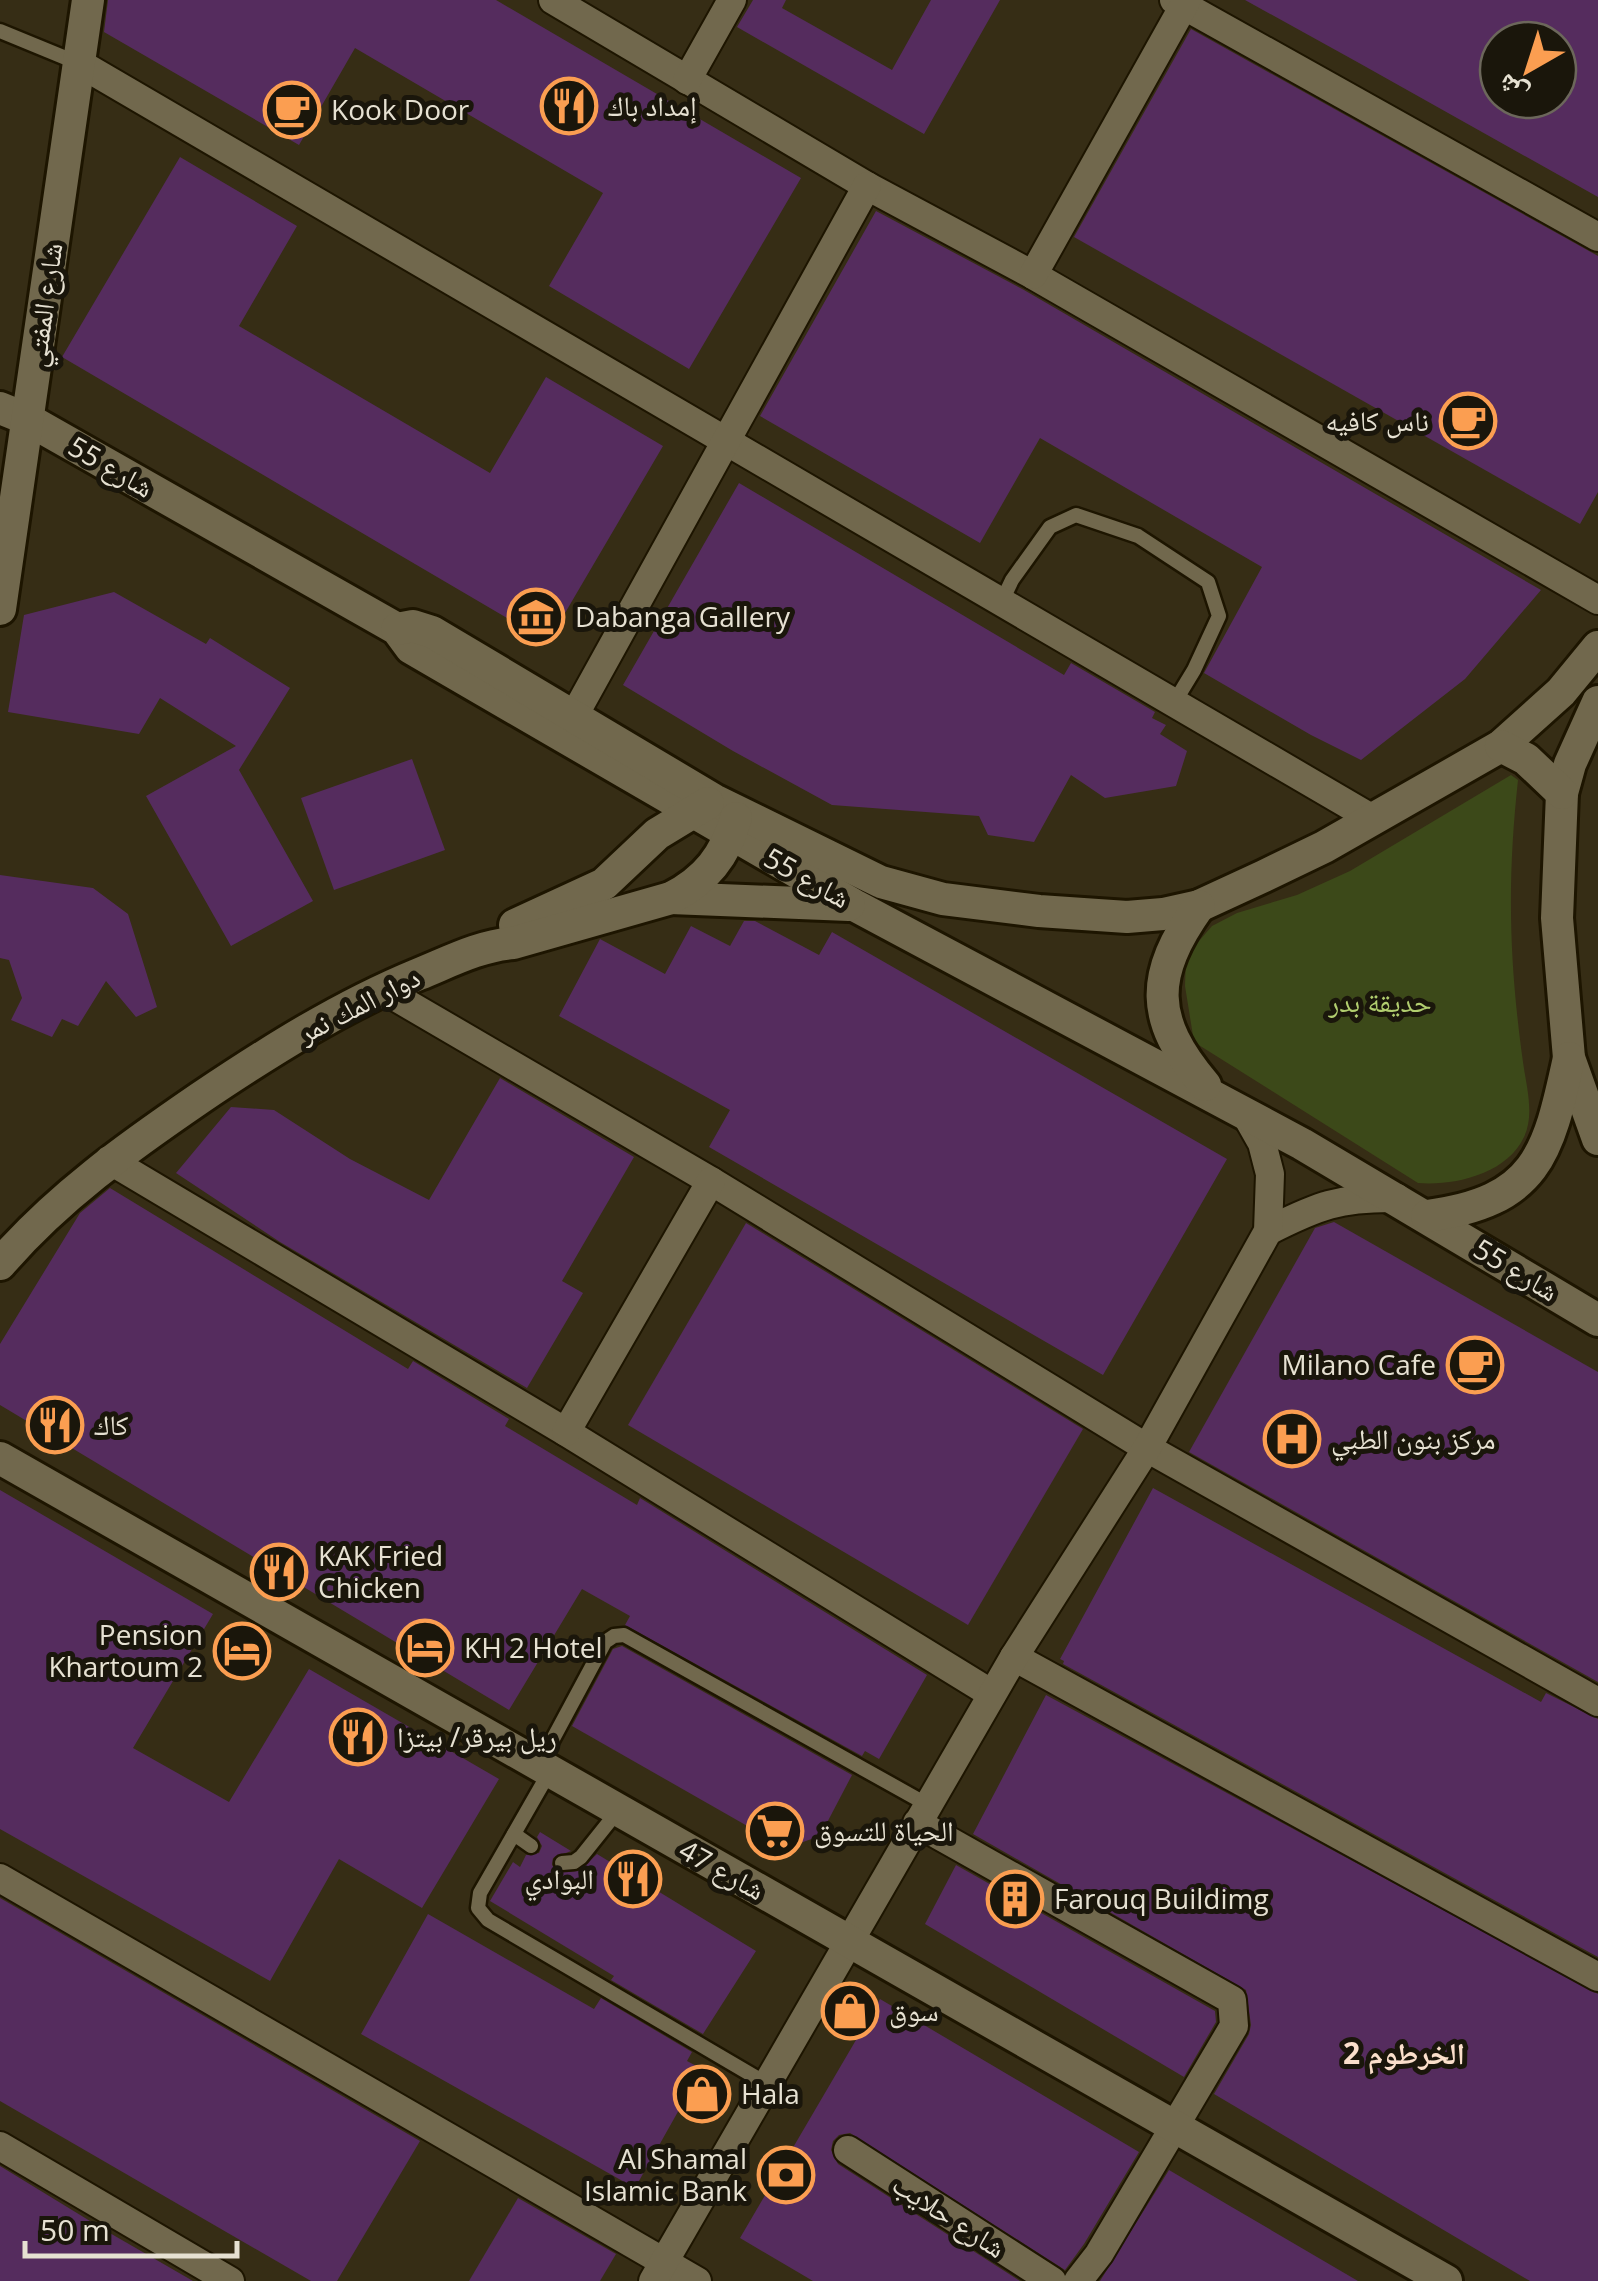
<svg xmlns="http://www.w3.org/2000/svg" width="1598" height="2281" font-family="'Open Sans','Noto Naskh Arabic',sans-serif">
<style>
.green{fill:#3c4919}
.building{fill:#552c5e;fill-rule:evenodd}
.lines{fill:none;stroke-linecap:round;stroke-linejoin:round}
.service-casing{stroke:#1d1500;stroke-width:19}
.minor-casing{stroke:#1d1500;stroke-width:32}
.tertiary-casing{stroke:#1d1500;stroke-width:38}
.service{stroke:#71684d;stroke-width:14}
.minor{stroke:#71684d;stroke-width:28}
.tertiary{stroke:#71684d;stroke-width:32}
.labels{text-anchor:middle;stroke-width:10;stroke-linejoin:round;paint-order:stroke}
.poi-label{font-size:28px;fill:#e6e1d2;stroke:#1a160b;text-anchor:start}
.street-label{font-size:28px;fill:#e6e1d2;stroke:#1a160b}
.park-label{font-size:28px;fill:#b2ce6f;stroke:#1a160b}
.neighbourhood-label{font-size:30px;font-weight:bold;fill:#fadfcb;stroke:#1a160b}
</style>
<rect width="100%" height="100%" fill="#362d15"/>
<path class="green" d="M1511,775L1518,780C1507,881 1509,962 1523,1062C1526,1085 1535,1114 1524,1137C1507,1174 1454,1186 1418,1183L1194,1042L1185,986L1186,956L1212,926L1237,913L1297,895L1350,871Z"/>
<g class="building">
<path d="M108,0H496L801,178L689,369L549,286L603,193L355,48L299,145L104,32Z"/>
<path d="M753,0H786L782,8L892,70L931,0H1000L924,134L737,27Z"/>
<path d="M1245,0H1598V197L1359,63ZM1498,40H1558V100H1498Z"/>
<path d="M1191,29L1598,256V492L1580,524L1074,237Z"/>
<path d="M180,157L297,226L239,326L490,473L546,377L663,446L548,642L62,357Z"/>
<path d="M876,211L1024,290L1541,590L1465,679L1361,760L1311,735L1204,673L1262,567L1040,438L980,543L760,416Z"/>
<path d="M739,483L1064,675L1071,663L1155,712L1152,718L1166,725L1160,734L1187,751L1176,786L1105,798L1071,775L1034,842L988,835L979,816L832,805L733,751L623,685Z"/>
<path d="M114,592L206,644L210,638L290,688L239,770L313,901L231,946L146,796L236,746L160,698L139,734L8,712L24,615Z"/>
<path d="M412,759L445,850L334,890L301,798Z"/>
<path d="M0,875L93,888L128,914L157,1007L136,1017L106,981L78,1026L62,1019L52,1037L11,1020L22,998L9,960L0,958Z"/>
<path d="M744,921H755L819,955L832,932L1227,1159L1103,1375L709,1147L730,1110L559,1016L600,939L665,974L691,926L730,946Z"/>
<path d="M500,1078L634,1157L562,1281L583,1293L527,1388L280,1242L176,1173L231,1107L274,1110L350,1159L429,1200Z"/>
<path d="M110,1188L408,1369L413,1361L509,1419L505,1426L637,1505L640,1498L927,1675L879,1759L865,1751L862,1756L625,1625L630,1616L582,1589L509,1710L0,1405V1344L80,1213Z"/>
<path d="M1334,1222L1598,1372V1682L1189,1452L1315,1228Z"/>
<path d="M746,1223L1083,1429L968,1625L628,1425Z"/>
<path d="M1153,1488L1541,1702L1546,1693L1598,1719V1957L1063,1664L1064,1661L1060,1659Z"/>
<path d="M0,1490L213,1614L133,1748L229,1802L309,1669L499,1779L422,1908L339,1859L270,1981L0,1829Z"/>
<path d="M622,1646L852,1775L820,1836L786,1848L572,1726L613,1649Z"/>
<path d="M1046,1695L1598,1994V2281H1530L1214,2094L1249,2034L1251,2025L1246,1990L973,1834Z"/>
<path d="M540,1832L571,1851L553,1858L552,1865L557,1872L579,1871L597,1854L756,1951L703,2034L611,1980L614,1976L490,1901L513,1862L520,1867L526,1855L539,1853L542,1846L537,1837Z"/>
<path d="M956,1865L1215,2011L1216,2022L1184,2077L925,1924Z"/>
<path d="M0,1898L420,2141L337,2281H311L0,2101Z"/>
<path d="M428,1914L594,2009L601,1998L692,2052L687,2061L702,2069L635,2188L361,2034Z"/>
<path d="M880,1999L1139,2152L1084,2244L1065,2270L850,2133L839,2135L833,2141L831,2150L838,2164L1020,2281H813L740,2238Z"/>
<path d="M0,2166L108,2232L193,2281H0Z"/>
<path d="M1169,2170L1230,2206L1358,2281H1100Z"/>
<path d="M518,2198L616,2254L600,2281H469Z"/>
</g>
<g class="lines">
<g class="service-casing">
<g id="service">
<path d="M0,31L78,63"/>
<path d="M1001,603L1012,580L1050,527L1076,515L1138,536L1208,582L1219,616L1194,670L1174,703"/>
<path d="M539,1765L605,1642L614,1636L624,1635L928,1805"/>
<path d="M550,1771L480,1893L478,1908L488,1920L767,2084"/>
<path d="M514,1834L531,1846"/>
<path d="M562,1863L574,1862L581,1857L617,1812"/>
</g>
</g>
<g class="minor-casing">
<g id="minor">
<path d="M553,0L867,186L1033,275L1598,600"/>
<path d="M1174,0L1598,237"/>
<path d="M79,63L1373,819"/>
<path d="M687,80L732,0"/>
<path d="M1033,275L1187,0"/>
<path d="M565,732L867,186"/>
<path d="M382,989L711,1181L1147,1448L1598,1702"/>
<path d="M109,1160L566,1432L992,1694"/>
<path d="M1268,1231C1317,1206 1340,1197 1397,1198"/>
<path d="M566,1432L711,1181"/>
<path d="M1014,1657L1598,1977"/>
<path d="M917,1823L1232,2000L1234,2026L1099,2254L1078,2281"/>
<path d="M0,1878L697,2281"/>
<path d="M0,2146L230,2281"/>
<path d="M848,2150L1052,2281"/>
<path d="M653,2281L1014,1657L1147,1448L1268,1231L1270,1174L1262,1143L1245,1113"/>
</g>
</g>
<g class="tertiary-casing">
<g id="tertiary">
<path d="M0,408L27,419L397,629L411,648L854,905L1302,1144L1598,1320"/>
<path d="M0,609L88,0"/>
<path d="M397,629L413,626L432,632L714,800L881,882L943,899L1039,911L1127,917L1163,914L1199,906L1264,876L1324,847L1501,746L1561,692L1598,647"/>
<path d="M1598,702L1570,764L1562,793L1557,918L1569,1058L1598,1139"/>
<path d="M1501,746L1526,759L1562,793"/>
<path d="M671,898L849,905"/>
<path d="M1199,906C1150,975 1149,1019 1205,1085"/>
<path d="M515,925L604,884L657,834L708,803"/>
<path d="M1427,1216C1537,1201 1548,1155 1569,1058"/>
<path d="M0,1264C58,1197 127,1148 200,1098C270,1051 341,1006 419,974C451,961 479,946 513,943L671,898C706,880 725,856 736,818"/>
<path d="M0,1458L1446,2281"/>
</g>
</g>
<use href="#service" class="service"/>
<use href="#minor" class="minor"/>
<use href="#tertiary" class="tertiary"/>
</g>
<defs>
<g id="restaurant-ring" transform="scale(2.875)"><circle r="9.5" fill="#1a160b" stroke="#fb9e51" stroke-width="1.5"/><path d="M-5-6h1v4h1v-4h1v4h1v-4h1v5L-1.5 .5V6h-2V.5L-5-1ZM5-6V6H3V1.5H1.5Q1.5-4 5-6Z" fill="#fb9e51"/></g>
<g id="cafe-ring" transform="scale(2.875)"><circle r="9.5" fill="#1a160b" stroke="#fb9e51" stroke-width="1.5"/><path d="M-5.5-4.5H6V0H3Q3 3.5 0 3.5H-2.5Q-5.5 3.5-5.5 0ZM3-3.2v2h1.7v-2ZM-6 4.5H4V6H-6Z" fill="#fb9e51"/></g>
<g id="museum-ring" transform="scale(2.875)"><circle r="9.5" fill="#1a160b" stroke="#fb9e51" stroke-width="1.5"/><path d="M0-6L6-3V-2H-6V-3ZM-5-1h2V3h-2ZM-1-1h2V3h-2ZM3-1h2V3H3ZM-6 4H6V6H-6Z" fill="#fb9e51"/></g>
<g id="hospital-ring" transform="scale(2.875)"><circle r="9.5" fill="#1a160b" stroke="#fb9e51" stroke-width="1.5"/><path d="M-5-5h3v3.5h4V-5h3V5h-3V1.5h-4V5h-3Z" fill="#fb9e51"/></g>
<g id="hotel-ring" transform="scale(2.875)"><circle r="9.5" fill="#1a160b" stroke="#fb9e51" stroke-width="1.5"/><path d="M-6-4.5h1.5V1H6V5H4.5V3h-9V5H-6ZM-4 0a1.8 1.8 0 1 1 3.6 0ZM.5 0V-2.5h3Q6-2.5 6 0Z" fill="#fb9e51"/></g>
<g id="supermarket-ring" transform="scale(2.875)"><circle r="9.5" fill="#1a160b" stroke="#fb9e51" stroke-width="1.5"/><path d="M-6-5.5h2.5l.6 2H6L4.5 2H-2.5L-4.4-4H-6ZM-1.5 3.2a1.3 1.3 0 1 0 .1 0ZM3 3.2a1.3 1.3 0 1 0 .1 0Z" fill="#fb9e51"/></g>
<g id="building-ring" transform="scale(2.875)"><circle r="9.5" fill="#1a160b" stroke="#fb9e51" stroke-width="1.5"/><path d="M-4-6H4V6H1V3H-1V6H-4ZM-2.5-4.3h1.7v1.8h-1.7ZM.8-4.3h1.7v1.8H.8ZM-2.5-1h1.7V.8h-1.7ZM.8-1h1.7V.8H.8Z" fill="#fb9e51"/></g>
<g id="shop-ring" transform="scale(2.875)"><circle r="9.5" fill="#1a160b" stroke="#fb9e51" stroke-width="1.5"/><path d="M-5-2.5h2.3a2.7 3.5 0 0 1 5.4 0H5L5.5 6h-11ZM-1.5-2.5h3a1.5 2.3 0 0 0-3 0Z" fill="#fb9e51"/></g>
<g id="bank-ring" transform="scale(2.875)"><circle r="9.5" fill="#1a160b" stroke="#fb9e51" stroke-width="1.5"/><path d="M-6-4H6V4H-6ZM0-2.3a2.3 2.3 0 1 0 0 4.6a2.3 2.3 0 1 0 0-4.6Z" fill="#fb9e51"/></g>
</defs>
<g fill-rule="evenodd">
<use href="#restaurant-ring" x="569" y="106"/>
<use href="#cafe-ring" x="292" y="110"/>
<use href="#cafe-ring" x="1468" y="421"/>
<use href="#museum-ring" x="536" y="617"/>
<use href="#cafe-ring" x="1475" y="1365"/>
<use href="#restaurant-ring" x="55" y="1425"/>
<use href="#hospital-ring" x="1292" y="1439"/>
<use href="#restaurant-ring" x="279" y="1572"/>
<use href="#hotel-ring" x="425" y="1648"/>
<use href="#hotel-ring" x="242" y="1651"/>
<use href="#restaurant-ring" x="358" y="1737"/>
<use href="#supermarket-ring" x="775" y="1831"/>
<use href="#restaurant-ring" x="633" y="1879"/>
<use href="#building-ring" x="1015" y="1899"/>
<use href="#shop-ring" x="850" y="2011"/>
<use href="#shop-ring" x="702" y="2094"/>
<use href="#bank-ring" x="786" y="2175"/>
</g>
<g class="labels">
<g class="poi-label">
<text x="608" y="116">إمداد باك</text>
<text x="331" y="120">Kook Door</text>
<text x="1429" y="431" text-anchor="end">ناس كافيه</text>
<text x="575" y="627">Dabanga Gallery</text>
<text x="1436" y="1375" text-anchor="end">Milano Cafe</text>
<text x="94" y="1435">كاك</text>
<text x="1331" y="1449">مركز بنون الطبي</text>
<text x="318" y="1566">KAK Fried<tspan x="318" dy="32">Chicken</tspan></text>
<text x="203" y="1645" text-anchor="end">Pension<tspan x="203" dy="32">Khartoum 2</tspan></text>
<text x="464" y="1658">KH 2 Hotel</text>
<text x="397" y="1747">ريل بيرقر/ بيتزا</text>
<text x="814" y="1841">الحياة للتسوق</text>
<text x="594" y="1889" text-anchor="end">البوادي</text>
<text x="1054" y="1909">Farouq Buildimg</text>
<text x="889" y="2021">سوق</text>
<text x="741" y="2104">Hala</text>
<text x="747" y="2169" text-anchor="end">Al Shamal<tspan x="747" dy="32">Islamic Bank</tspan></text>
</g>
<g class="street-label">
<text transform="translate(44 305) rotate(-82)" y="10">شارع المفتي</text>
<text transform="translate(111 467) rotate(30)" y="10">شارع 55</text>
<text transform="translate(807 878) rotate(29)" y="10">شارع 55</text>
<text transform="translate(359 1005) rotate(-27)" y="10">دوار المك نمر</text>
<text transform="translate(1516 1270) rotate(31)" y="10">شارع 55</text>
<text transform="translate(722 1870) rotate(29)" y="10">شارع 47</text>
<text transform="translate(949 2216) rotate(33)" y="10">شارع حلايب</text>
</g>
<g class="park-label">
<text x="1380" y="1012">حديقة بدر</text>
</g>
<g class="neighbourhood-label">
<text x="1404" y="2064">الخرطوم 2</text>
</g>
</g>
<g transform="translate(1528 70) rotate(219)"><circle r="48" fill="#1a160b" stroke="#6c675b" stroke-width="2.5"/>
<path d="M0-8L18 38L0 25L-18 38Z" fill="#fb9e51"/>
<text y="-15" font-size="28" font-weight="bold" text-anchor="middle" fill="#e6e1d2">ش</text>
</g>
<path d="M25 2241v15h212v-15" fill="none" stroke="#e6e1d2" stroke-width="5"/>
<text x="40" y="2241" font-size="30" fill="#e6e1d2" stroke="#1a160b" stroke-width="8" paint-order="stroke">50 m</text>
</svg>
